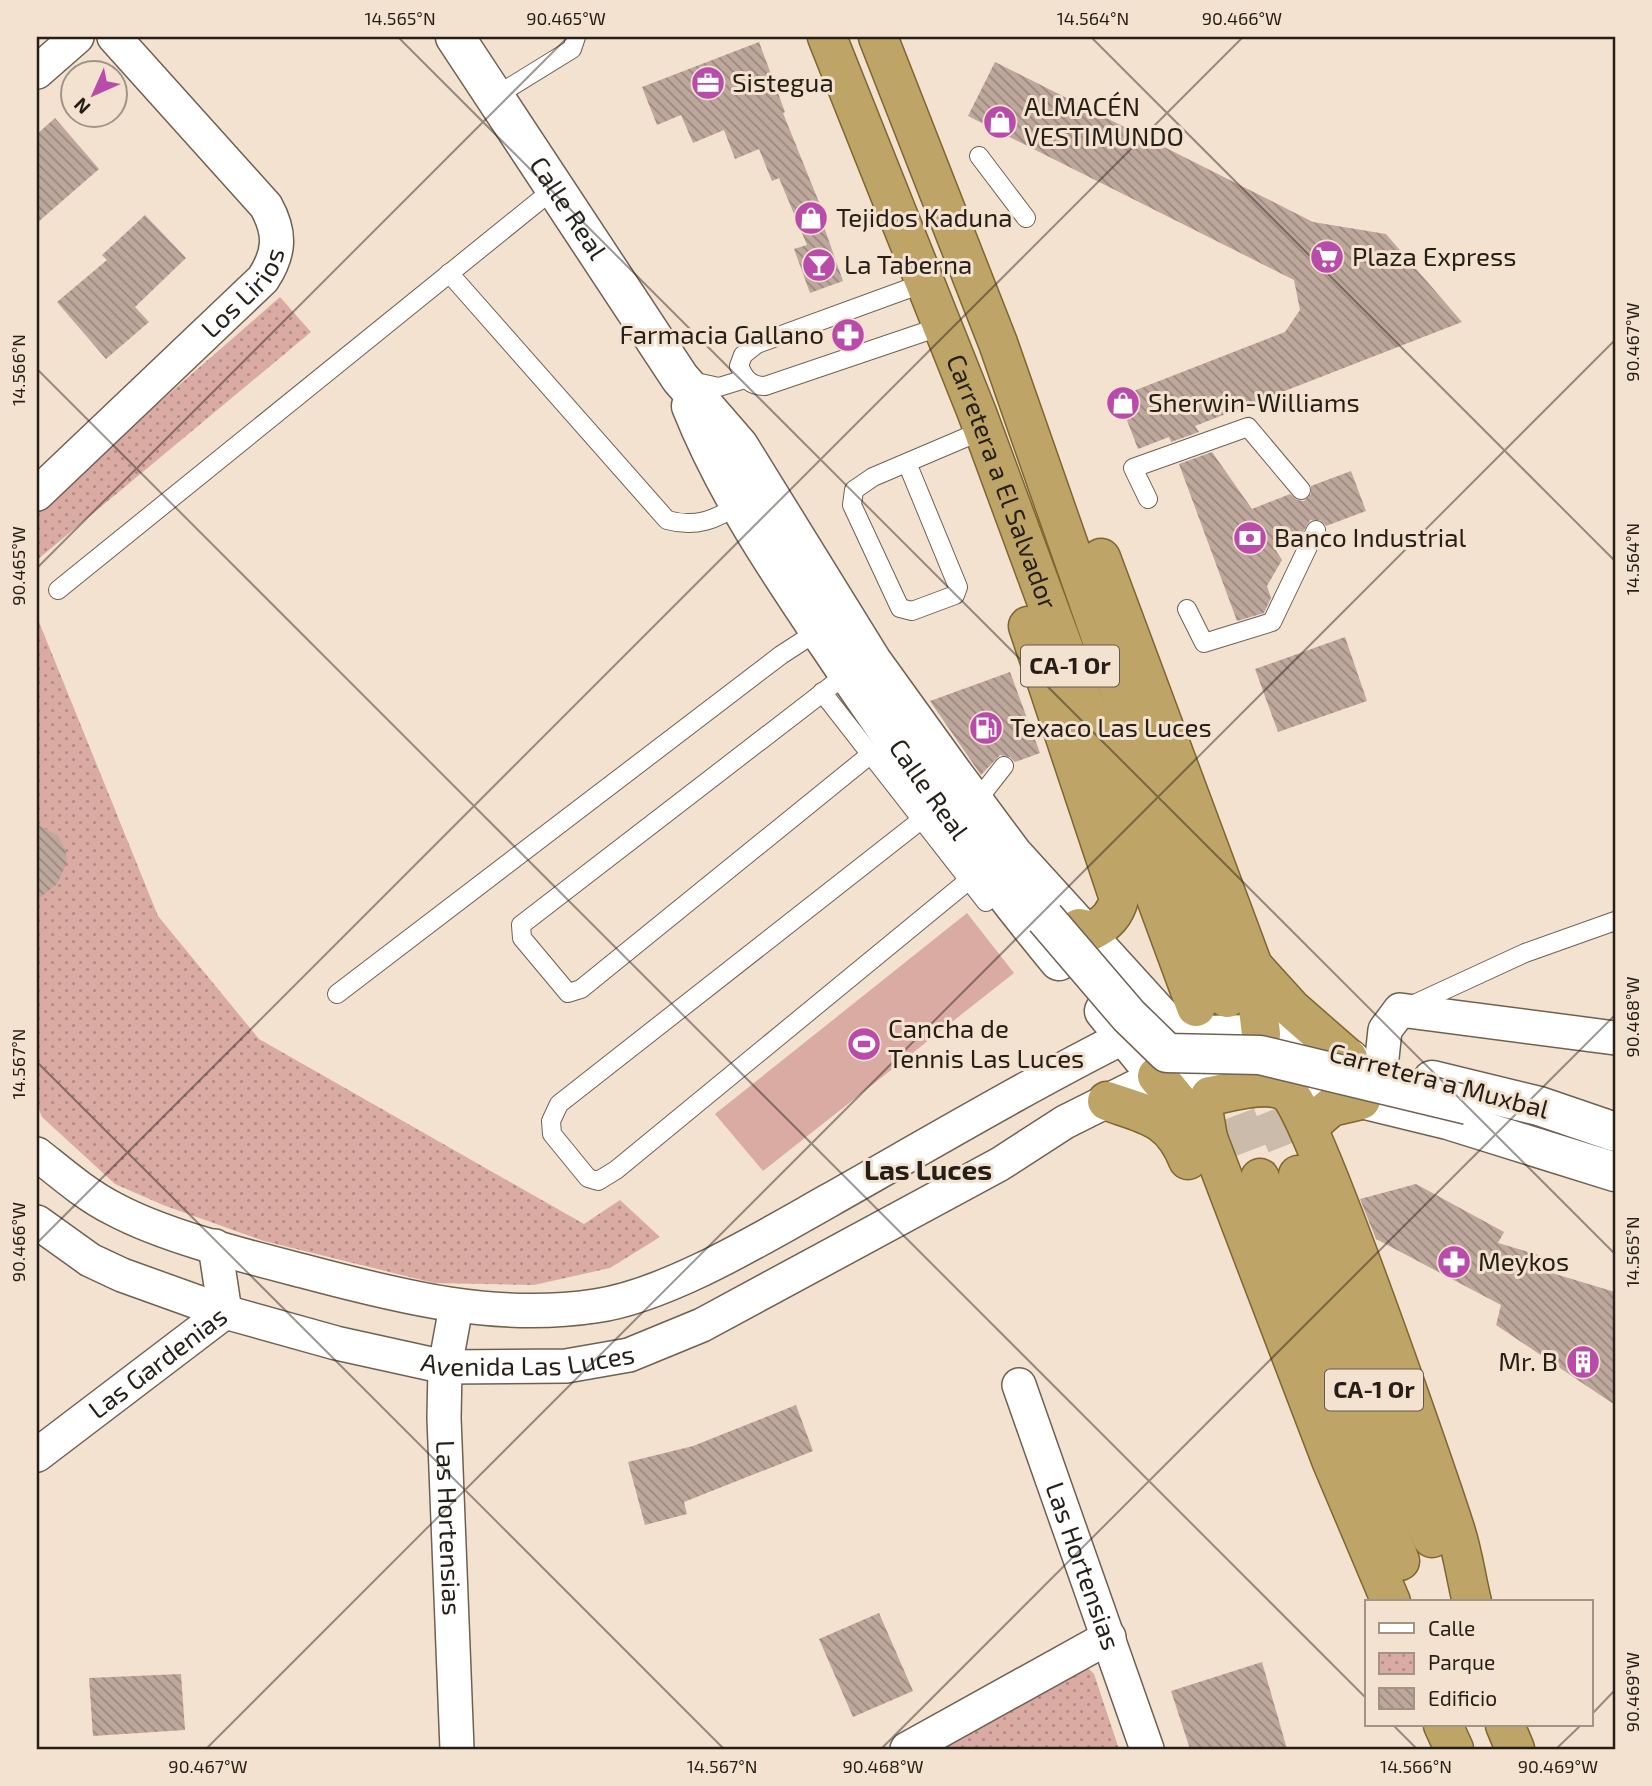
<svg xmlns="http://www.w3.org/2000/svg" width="1652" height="1786" font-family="'Exo 2',sans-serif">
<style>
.green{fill:#daaba3}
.park{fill:url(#park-dots)}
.building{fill:url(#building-back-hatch)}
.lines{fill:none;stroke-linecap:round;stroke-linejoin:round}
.trunk-tunnel{stroke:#cbbbab;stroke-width:38;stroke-dasharray:38 19;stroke-linecap:butt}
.service-casing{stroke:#706051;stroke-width:20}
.minor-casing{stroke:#706051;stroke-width:36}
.secondary-casing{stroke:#706051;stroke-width:41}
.trunk-casing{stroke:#7e6631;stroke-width:41}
.service{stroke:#fff;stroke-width:18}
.minor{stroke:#fff;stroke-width:33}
.secondary{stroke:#fff;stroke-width:38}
.trunk{stroke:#bea466;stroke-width:38}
.secondary-bridge-casing{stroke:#706051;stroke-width:41;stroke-linecap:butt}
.secondary-bridge{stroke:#fff;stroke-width:38}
.ticks{fill:none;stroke:#251f18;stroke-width:2;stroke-opacity:0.45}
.labels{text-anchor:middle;stroke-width:6;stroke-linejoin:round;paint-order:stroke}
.shield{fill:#f4e2d0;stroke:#635a4f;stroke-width:2}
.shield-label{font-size:24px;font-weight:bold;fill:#251f18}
.poi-label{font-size:26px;fill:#251f18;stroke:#f4e2d0;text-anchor:start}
.street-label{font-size:26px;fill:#251f18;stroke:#f4e2d0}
.neighbourhood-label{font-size:28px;font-weight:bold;fill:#251f18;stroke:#f4e2d0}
.neatline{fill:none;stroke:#251f18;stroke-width:2.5}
.ticks-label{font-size:18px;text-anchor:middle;fill:#251f18}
</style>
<defs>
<pattern id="park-dots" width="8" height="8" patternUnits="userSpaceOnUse" patternTransform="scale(1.75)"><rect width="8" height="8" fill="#daaba3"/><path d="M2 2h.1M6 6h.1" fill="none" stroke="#b18b84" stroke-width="1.8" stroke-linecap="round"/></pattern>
<pattern id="building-back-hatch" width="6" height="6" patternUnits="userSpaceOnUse" patternTransform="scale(1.75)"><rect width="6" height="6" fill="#bea79c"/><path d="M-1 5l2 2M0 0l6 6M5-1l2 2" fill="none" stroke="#9a877e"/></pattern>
</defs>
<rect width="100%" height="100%" fill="#f4e2d0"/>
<path class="green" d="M967,913L1014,973L763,1171L715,1114Z"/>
<g class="park">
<path d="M280,297L311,332L37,560V509Z"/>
<path d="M37,617L158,916L259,1039L584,1224L620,1200L660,1237L610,1268L534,1285L434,1283L264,1241L163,1205L115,1184L42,1117L37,1104Z"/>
<path d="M1082,1662L1094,1674L1119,1749H902Z"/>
</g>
<g class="building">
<path d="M759,42L785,112L783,113L827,222L823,224L843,281L810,293L794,249L807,245L779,178L772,181L759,149L735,159L724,130L693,143L681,115L657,125L642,87Z"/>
<path d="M995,62L1313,222L1386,234L1462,322L1195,426L1199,432L1171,442L1169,437L1138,449L1118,397L1285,332L1300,310L1294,280L968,116Z"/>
<path d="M55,118L99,169L37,223V134Z"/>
<path d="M145,215L186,258L135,307L149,322L106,359L57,302L107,260L102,255Z"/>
<path d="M1212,452L1252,509L1290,494L1297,500L1304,501L1311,494V486L1351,471L1366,511L1326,526L1320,520H1310L1301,536L1273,546L1282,560L1267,586L1271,598L1264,613L1237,621L1179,464Z"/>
<path d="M1345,637L1367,701L1278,732L1255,669Z"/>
<path d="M1010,672L1040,753L1015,762L1010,757L1000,755L981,775L930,701Z"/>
<path d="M37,824L58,836L65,849L67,862L57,884L37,900Z"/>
<path d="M1416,1184L1504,1232L1498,1243L1545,1257L1542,1270L1615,1292V1405L1496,1325L1501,1305L1376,1239L1360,1199Z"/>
<path d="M796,1405L813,1451L684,1502L687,1514L645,1525L628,1462L693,1446Z"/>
<path d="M879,1613L913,1691L853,1717L819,1639Z"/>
<path d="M1262,1662L1287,1749H1190L1171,1691Z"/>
<path d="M181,1674L185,1730L93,1736L89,1678Z"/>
</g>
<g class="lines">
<g class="trunk-tunnel">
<path d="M1251,1057L1298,1175"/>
<path d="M1216,1062L1260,1178"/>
</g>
<g class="service-casing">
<g id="service">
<path d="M494,97L572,49L576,37"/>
<path d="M979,156L1026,218"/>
<path d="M449,273L667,520C695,528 717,520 740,503"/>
<path d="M924,283L757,344L743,355L739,366C745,379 750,386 765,386L942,326"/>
<path d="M691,381L719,387L745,379"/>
<path d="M907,463L958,587L955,595L912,611L900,608L852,505L854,490L873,477L981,431"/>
<path d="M1148,499L1133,468L1248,427L1301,490"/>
<path d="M58,590L555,188"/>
<path d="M1187,609L1204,643L1272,622L1316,530"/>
<path d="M848,673L521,925L522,938L568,993L581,989L871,754"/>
<path d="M822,692L986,902"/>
<path d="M975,803L1004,766"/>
<path d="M921,820L559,1104L551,1121L552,1134L588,1178L598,1181L616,1170L969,880"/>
<path d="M337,994L781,655L818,631"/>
<path d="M1410,1006L1525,953L1615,921"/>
</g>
</g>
<g class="minor-casing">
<g id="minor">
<path d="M37,72L77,37"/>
<path id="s1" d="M37,494L263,279C280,253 281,233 266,206L114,37"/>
<path d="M1381,1067L1385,1030L1400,1010L1615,1038"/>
<path d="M37,1154C61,1173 86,1195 114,1209C166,1237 249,1257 307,1272C401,1297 497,1321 595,1306C667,1296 764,1237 828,1201C927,1145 1025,1087 1126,1036"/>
<path id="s2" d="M37,1222L90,1260L122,1275L225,1312L336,1343L445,1367L566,1366L629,1355L702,1325L1000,1164L1065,1122L1157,1076"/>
<path id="s3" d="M456,1307L445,1367L444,1418L457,1749"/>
<path id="s4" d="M1019,1385L1147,1749"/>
<path id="s5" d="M37,1455L225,1312L215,1246"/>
<path d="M907,1749L1109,1637"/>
</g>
</g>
<g class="secondary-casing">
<g id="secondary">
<path id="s6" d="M455,37L680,378L739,446L872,661L952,772L1013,854L1174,1031L1196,1035L1261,1034L1350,1059"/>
<path id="s7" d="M691,406C729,502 792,590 849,675C916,773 983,870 1059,961"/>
<path d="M1104,1011L1157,1076L1271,1077L1448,1120L1615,1172"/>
<path d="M1432,1080L1539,1106L1615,1132"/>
</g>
</g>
<g class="trunk-casing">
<g id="trunk">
<path id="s8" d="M827,37L977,413L1196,1007"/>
<path d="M878,37L998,343L1227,998"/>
<path d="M1101,558L1253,966L1261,1034"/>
<path d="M1028,626L1119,899C1115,915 1106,924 1091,931L1079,928"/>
<path d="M1253,966L1292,1009L1348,1058"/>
<path d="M1157,1076L1208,1138L1331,1460L1391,1602"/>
<path d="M1107,1101C1147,1115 1171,1117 1188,1160"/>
<path d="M1308,1127L1331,1107L1361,1100"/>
<path d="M1208,1138L1203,1109L1210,1096C1232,1092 1269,1080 1288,1093C1311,1108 1439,1478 1455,1529C1463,1553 1466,1578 1472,1602"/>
<path d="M1298,1175L1380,1407L1432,1538"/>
<path d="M1260,1178L1400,1561"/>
<path d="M1443,1725L1454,1749"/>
<path d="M1505,1725L1515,1749"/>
</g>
</g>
<use href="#service" class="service"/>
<use href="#minor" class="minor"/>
<use href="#secondary" class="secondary"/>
<use href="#trunk" class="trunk"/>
<g class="secondary-bridge-casing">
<path id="secondary-bridge" d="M1045,918L1129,1016L1167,1053L1260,1055L1468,1105"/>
</g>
<use href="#secondary-bridge" class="secondary-bridge"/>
</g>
<path class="ticks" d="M398,37L1615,1254M1091,37L1615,561M37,369L1367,1699M37,568L568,37M37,1062L724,1749M37,1243L1243,37M1591,1715L1615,1690M1393,1725L1417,1749M206,1749L1615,340M881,1749L1615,1015M1556,1749L1581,1725"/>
<defs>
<g id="office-disc" transform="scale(1.75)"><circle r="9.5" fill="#b94cab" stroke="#f4e2d0"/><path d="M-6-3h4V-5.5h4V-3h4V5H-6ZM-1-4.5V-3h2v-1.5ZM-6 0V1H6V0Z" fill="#fff"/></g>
<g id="shop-disc" transform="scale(1.75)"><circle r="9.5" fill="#b94cab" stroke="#f4e2d0"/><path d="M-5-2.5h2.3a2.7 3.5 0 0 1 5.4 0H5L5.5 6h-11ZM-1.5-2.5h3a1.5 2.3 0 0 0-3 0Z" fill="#fff"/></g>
<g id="supermarket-disc" transform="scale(1.75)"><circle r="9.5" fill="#b94cab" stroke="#f4e2d0"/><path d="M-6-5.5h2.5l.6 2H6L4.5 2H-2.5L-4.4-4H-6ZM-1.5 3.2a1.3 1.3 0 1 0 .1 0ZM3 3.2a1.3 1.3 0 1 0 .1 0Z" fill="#fff"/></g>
<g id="bar-disc" transform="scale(1.75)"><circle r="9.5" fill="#b94cab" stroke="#f4e2d0"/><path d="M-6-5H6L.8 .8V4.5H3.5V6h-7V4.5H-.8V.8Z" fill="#fff"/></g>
<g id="pharmacy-disc" transform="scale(1.75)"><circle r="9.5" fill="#b94cab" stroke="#f4e2d0"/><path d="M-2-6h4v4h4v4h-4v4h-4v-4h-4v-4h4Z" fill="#fff"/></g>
<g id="bank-disc" transform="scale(1.75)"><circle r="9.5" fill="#b94cab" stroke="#f4e2d0"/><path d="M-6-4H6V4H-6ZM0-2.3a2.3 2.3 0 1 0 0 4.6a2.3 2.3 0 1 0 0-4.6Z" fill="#fff"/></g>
<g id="fuel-disc" transform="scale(1.75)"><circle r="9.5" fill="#b94cab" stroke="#f4e2d0"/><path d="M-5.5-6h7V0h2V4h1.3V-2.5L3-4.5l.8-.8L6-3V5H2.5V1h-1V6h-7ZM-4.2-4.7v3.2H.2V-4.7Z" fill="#fff"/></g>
<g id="stadium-disc" transform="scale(1.75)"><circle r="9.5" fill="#b94cab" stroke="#f4e2d0"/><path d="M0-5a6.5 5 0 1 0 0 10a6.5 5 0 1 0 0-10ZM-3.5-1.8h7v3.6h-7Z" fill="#fff"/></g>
<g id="building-disc" transform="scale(1.75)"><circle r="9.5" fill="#b94cab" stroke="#f4e2d0"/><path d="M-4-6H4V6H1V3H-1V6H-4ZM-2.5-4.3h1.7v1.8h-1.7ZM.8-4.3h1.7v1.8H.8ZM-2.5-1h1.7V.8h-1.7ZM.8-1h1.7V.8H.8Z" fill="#fff"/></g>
</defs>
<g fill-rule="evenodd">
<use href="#office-disc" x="708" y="83"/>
<use href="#shop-disc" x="1000" y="122"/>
<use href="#shop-disc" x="811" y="218"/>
<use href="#supermarket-disc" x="1327" y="257"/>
<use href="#bar-disc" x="819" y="265"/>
<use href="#pharmacy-disc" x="848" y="335"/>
<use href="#shop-disc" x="1123" y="403"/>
<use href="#bank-disc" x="1250" y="538"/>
<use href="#fuel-disc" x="986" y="728"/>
<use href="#stadium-disc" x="864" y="1044"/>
<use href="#pharmacy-disc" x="1454" y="1262"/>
<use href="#building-disc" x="1583" y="1362"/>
</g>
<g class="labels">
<g class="shield">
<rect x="1021" y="645.5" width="98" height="41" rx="5"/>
<rect x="1325" y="1369.5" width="98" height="41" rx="5"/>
</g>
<g class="shield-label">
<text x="1070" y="674">CA-1 Or</text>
<text x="1374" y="1398">CA-1 Or</text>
</g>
<g class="poi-label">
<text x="732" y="92">Sistegua</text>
<text x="1024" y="116">ALMACÉN<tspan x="1024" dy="30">VESTIMUNDO</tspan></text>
<text x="836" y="227">Tejidos Kaduna</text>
<text x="1352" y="266">Plaza Express</text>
<text x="844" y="274">La Taberna</text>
<text x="824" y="344" text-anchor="end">Farmacia Gallano</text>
<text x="1148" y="412">Sherwin-Williams</text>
<text x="1274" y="547">Banco Industrial</text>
<text x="1010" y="737">Texaco Las Luces</text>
<text x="888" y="1038">Cancha de<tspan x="888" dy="30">Tennis Las Luces</tspan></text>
<text x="1478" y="1271">Meykos</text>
<text x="1558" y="1371" text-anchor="end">Mr. B</text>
</g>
<g class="street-label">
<text dy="9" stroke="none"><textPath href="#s6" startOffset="205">Calle Real</textPath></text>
<text dy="9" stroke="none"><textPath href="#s1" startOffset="289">Los Lirios</textPath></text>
<text dy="9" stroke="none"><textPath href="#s8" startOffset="478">Carretera a El Salvador</textPath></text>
<text dy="9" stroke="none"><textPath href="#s7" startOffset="452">Calle Real</textPath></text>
<text transform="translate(1439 1081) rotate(15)" y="9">Carretera a Muxbal</text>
<text dy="9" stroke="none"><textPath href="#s2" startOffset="520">Avenida Las Luces</textPath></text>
<text dy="9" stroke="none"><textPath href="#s5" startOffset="152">Las Gardenias</textPath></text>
<text dy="9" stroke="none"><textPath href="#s3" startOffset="222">Las Hortensias</textPath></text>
<text dy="9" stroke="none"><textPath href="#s4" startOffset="192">Las Hortensias</textPath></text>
</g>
<g class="neighbourhood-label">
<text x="928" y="1180">Las Luces</text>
</g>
</g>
<rect width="1652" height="1786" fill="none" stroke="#f4e2d0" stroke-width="77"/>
<rect x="1365" y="1600" width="228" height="126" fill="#f4e2d0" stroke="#a19486" stroke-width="2"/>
<rect x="1379" y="1623" width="35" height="10" fill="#ffffff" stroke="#a19486" stroke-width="2"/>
<text x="1428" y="1636" font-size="21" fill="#251f18">Calle</text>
<rect x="1379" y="1653" width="35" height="21" fill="url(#park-dots)" stroke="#a19486" stroke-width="2"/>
<text x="1428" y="1670" font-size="21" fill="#251f18">Parque</text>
<rect x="1379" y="1688" width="35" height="21" fill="url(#building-back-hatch)" stroke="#a19486" stroke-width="2"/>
<text x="1428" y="1706" font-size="21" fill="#251f18">Edificio</text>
<g transform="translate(94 94) rotate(225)"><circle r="33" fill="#f4e2d0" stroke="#a19486" stroke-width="2"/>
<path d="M0-5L12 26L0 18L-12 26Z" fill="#b94cab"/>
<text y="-10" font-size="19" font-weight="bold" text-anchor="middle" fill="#251f18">N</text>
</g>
<rect x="38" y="38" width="1576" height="1710" class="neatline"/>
<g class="ticks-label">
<text x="400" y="25">14.565°N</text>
<text x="566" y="25">90.465°W</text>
<text x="1093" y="25">14.564°N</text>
<text x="1242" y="25">90.466°W</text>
<text transform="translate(1633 342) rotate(-90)" y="6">90.467°W</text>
<text transform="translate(19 370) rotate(-90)" y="6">14.566°N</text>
<text transform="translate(1633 559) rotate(-90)" y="6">14.564°N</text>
<text transform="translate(19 566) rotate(-90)" y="6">90.465°W</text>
<text transform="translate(1633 1017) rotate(-90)" y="6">90.468°W</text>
<text transform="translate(19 1064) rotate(-90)" y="6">14.567°N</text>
<text transform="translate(19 1242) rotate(-90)" y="6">90.466°W</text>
<text transform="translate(1633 1252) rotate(-90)" y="6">14.565°N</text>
<text transform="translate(1633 1692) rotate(-90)" y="6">90.469°W</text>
<text x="208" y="1773">90.467°W</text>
<text x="722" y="1773">14.567°N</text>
<text x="883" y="1773">90.468°W</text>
<text x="1416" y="1773">14.566°N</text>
<text x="1558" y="1773">90.469°W</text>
</g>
</svg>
